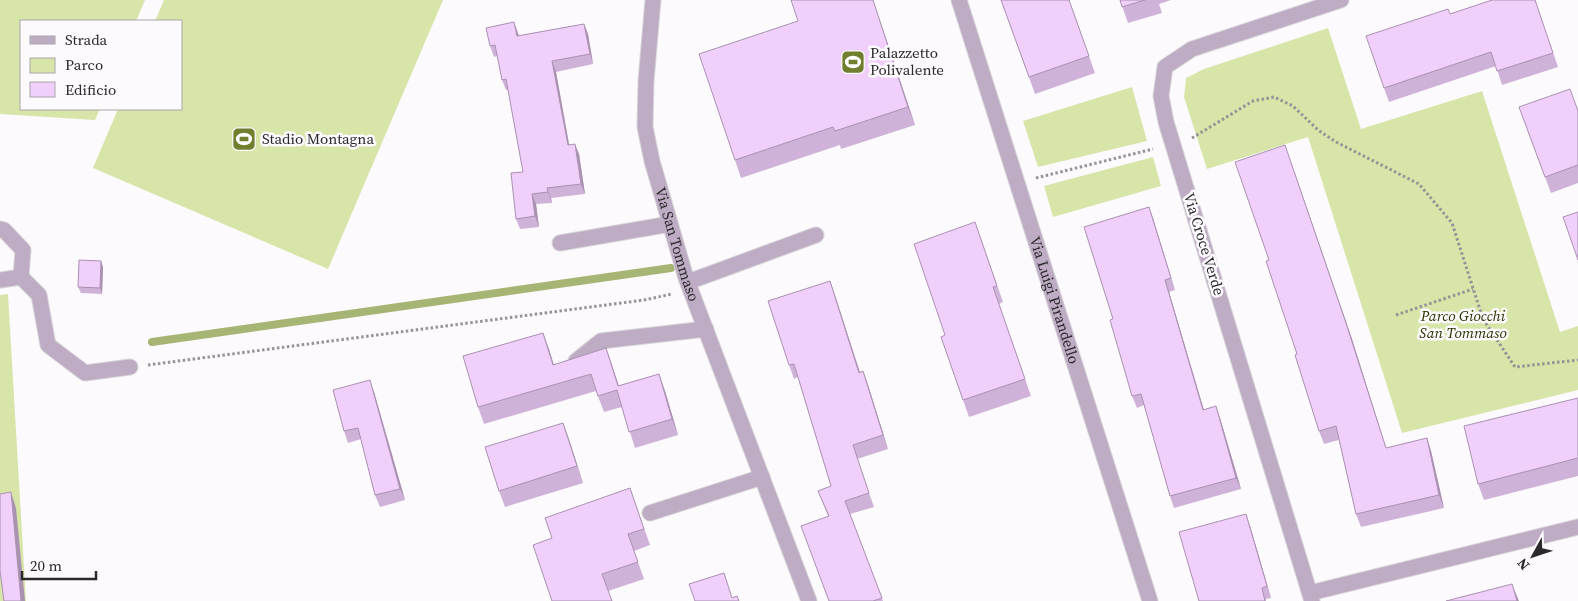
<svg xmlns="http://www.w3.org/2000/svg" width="1578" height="601" font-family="'Source Serif 4',serif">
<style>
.green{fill:#d7e5a9}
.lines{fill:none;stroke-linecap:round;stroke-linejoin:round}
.stream{stroke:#a6b474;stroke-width:8}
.minor-casing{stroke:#d7d4d8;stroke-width:17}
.path{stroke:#969397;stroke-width:3;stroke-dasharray:2.5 2.5;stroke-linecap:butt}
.minor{stroke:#beacc4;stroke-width:15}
.wall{fill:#cfb2d8}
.shaded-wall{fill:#a991b0}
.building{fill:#f1cffb;stroke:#a991b0}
.labels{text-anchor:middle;stroke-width:5;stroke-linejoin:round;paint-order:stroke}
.poi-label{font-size:15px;fill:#2b292c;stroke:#fdfafe;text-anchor:start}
.street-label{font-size:15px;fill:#2b292c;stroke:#fdfafe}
.park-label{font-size:15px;font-style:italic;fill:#2c3401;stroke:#fdfafe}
</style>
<rect width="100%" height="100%" fill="#fdfafe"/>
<g class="green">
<path d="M0,0H145L136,21H21V109H100L95,120L0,114Z"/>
<path d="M164,0H443L328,269L93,168L118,109H181V21H155Z"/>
<path d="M1328,28L1361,129L1482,91L1560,332L1578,326V390L1402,433L1308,137L1207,169L1184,97L1186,78L1204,69Z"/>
<path d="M1132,87L1147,141L1038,167L1023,121Z"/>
<path d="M1153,157L1161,186L1053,217L1044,186Z"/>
<path d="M8,294L26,601H0V295Z"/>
</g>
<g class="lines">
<path class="stream" d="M152,342L671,268"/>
<g class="minor-casing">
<g id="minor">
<path id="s1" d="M653,0L646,81L645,127L652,161L686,278L809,601"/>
<path id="s2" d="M959,0L1150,601"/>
<path d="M0,229L4,230L23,250L21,277"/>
<path d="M560,243L670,224"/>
<path d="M21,277L39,295L48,345L85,373L130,367"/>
<path d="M0,280L21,277"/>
<path d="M688,282L816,235"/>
<path d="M576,361L601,341L706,329"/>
<path d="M650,513L762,477"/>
<path d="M1310,593L1578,527"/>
<path d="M1312,601L1166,122L1161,96L1165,67L1192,49L1341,0"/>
</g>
</g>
<g class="path">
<path d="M1192,138L1253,101L1274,97L1293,106L1318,130L1336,142L1419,184L1452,223L1483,319L1515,367L1578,360"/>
<path d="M1036,178L1153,149"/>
<path d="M1396,315L1473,289"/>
<path d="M148,365L644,300L672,294"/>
</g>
<use href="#minor" class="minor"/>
</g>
<g class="wall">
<path d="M873,0L915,125L841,149L840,145L741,178L735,160Z"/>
<path d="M1001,0H1069L1095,73L1035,94Z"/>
<path d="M1120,0H1171L1159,4L1162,13L1128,23Z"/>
<path d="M1535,0L1558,67L1502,85L1496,66L1389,102L1384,88L1450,14Z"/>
<path d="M584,24L588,34L593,64L556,72L569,145L579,154L585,194L551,198L552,203L536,204L539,227L520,229L516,219L523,172L508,90H506L502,80L497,56L494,57L490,46L518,33L519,36Z"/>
<path d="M1519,107L1578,111V183L1551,193Z"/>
<path d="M1149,207L1175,290L1169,292L1204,410L1216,406L1220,418L1241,489L1174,508L1170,496L1144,405L1137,408L1132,396L1113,319Z"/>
<path d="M975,222L1003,302L999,304L1031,396L969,417L941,337L945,335Z"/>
<path d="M101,261L103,267L102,294L81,293L78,287Z"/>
<path d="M830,281L860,372L863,371L868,385L888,449L857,459L874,507L850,514L883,601H829L828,516L818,491L831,486L798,377L794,379L789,365Z"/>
<path d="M543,333L554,365L606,348L619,386L659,374L665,391L678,435L635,448L622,407L604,412L596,391L484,424L478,407Z"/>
<path d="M1351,336L1386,448L1427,438L1431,451L1444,508L1361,527L1356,514L1339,440L1324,444L1319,431L1297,354Z"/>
<path d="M374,392L405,500L380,507L375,495L361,439L348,443L344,431Z"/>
<path d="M1578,398V476L1484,500L1478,484Z"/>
<path d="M563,423L583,483L505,507L499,491Z"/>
<path d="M630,488L650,545L634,551L644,579L608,591L552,538Z"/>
<path d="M1250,526L1271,598L1266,599V601H1199Z"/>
</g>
<g class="shaded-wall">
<path d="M873,0L915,125L908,107Z"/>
<path d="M514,22L518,33L521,47L517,36Z"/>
<path d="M584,24L588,34L593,64L590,54Z"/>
<path d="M552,61L556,72L571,155L568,145Z"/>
<path d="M575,144L579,154L585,194L581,184Z"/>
<path d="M1285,145L1351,336L1390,461Z"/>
<path d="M547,188L551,198L552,203L548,192Z"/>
<path d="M532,194L536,204L539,227L535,216Z"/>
<path d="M1149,207L1153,218L1175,290L1171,278Z"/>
<path d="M101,261L103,267L102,294L100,288Z"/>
<path d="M1165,280L1169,292L1207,421L1203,410Z"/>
<path d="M830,281L835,295L864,386L859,373Z"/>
<path d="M543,333L549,349L559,382L553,365Z"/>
<path d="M606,348L612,365L624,403L618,386Z"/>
<path d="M863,371L868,385L888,449L883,435Z"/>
<path d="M659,374L665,391L678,435L672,419Z"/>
<path d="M370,380L374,392L405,500L400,489Z"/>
<path d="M1216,406L1220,418L1241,489L1236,478Z"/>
<path d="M563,423L569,439L583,483L577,466Z"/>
<path d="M1427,438L1431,451L1444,508L1439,495Z"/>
<path d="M11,492L16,508L25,601H21Z"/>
<path d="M1246,514L1250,526L1271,598L1267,586Z"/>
<path d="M1512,584L1519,601H1517Z"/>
</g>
<g class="building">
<path d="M791,0H873L908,107L835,131L833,127L735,160L699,54L798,21Z"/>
<path d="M1001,0H1069L1089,56L1029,77Z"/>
<path d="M1120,0H1145L1122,7Z"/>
<path d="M1492,0H1535L1553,53L1497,71L1491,52L1384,88L1366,36L1448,9L1450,14Z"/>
<path d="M514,22L517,36L584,24L590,54L552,61L568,145L575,144L581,184L547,188L548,192L532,194L535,216L516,219L511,173L523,172L506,79L502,80L495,45L490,46L486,28Z"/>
<path d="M1570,89L1578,111V165L1545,177L1519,107Z"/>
<path d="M1285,145L1346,323L1386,448L1427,438L1439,495L1356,514L1336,426L1319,431L1295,355L1297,354L1266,261L1269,260L1235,162Z"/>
<path d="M1149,207L1171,278L1165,280L1203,410L1216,406L1236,478L1170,496L1141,394L1132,396L1110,320L1113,319L1084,227Z"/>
<path d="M1578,212V260L1563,217Z"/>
<path d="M975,222L997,286L993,287L1025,379L963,400L941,337L945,335L914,244Z"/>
<path d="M79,260L101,261L100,288L78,287Z"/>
<path d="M830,281L859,373L863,371L883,435L853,445L869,493L845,501L882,598L873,601H829L801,526L829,516L818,491L831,486L794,364L789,365L768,301Z"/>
<path d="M543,333L553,365L606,348L618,386L659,374L672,419L629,432L617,390L598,396L591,374L478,407L463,356Z"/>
<path d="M370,380L400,489L375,495L358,428L344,431L333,390Z"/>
<path d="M1578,398V458L1478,484L1464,426Z"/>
<path d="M563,423L577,466L499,491L485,447Z"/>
<path d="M630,488L644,529L628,534L638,562L602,574L612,601H552L533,545L552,538L545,518Z"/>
<path d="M11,492L21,601H4L0,571V494Z"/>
<path d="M1246,514L1267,586L1262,588L1265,601H1199L1179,532Z"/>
<path d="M724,573L732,598L737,596L739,601H695L689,584Z"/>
<path d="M1512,584L1517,601H1446Z"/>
</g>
<defs>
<g id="stadium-square" transform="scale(1.25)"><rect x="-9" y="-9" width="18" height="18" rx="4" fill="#707f2d" stroke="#fdfafe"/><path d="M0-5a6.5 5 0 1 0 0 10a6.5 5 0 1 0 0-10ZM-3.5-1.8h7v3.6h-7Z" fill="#fff"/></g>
</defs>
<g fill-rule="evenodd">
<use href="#stadium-square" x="853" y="62"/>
<use href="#stadium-square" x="244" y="139"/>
</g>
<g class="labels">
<g class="poi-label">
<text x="870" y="58">Palazzetto<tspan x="870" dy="17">Polivalente</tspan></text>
<text x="262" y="144">Stadio Montagna</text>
</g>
<g class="street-label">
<text dy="5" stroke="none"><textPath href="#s1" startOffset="249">Via San Tommaso</textPath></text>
<text transform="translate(1204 244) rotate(73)" y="5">Via Croce Verde</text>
<text dy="5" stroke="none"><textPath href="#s2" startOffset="315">Via Luigi Pirandello</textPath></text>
</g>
<g class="park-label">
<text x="1463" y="321">Parco Giocchi<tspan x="1463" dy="17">San Tommaso</tspan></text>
</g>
</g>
<rect x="20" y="20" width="162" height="90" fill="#fdfafe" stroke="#a9a6aa"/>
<rect x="30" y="36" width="25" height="8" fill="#beacc4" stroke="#a9a6aa"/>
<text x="65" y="45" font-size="15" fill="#2b292c">Strada</text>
<rect x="30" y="58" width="25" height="15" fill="#d7e5a9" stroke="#a9a6aa"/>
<text x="65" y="70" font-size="15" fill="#2b292c">Parco</text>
<rect x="30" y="82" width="25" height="15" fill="#f1cffb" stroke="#a9a6aa"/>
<text x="65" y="95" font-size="15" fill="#2b292c">Edificio</text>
<g transform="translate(1533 556) rotate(230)" stroke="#fdfafe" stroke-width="4" paint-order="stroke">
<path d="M0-4L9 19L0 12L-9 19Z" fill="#2b292c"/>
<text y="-8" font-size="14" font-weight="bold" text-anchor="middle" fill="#2b292c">N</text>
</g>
<path d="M22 571v8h74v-8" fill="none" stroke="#2b292c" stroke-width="2.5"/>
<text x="30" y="571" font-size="15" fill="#2b292c" stroke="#fdfafe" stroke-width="4" paint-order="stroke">20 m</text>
</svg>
